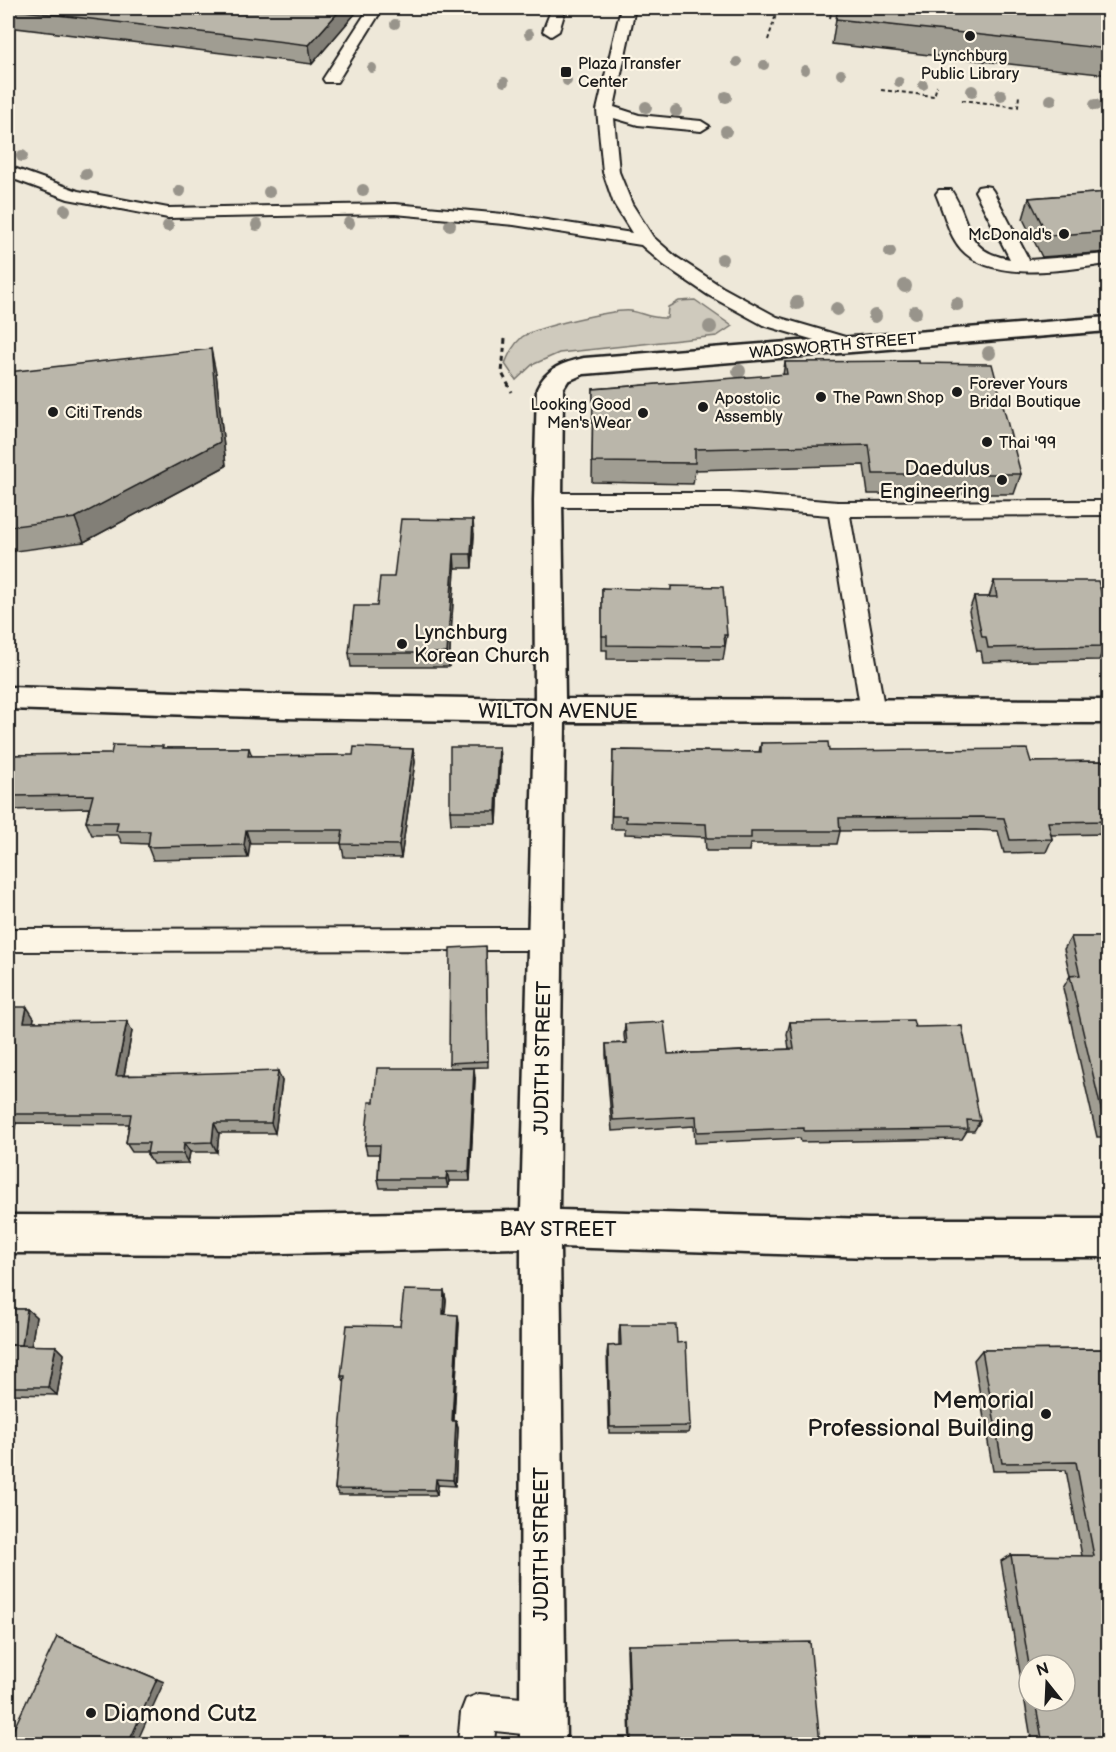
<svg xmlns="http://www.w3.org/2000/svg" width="1116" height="1752" font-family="'Balsamiq Sans',sans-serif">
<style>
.green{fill:#cfcabd;stroke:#76736c;stroke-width:1.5}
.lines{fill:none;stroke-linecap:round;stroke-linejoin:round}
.service-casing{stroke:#1c1c1c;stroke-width:4}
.minor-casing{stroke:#1c1c1c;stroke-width:5}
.path-far1{stroke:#1c1c1c;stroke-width:2;stroke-dasharray:4 3;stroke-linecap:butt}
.path{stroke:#1c1c1c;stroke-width:3;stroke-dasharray:5 4;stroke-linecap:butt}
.service{fill:#fcf5e5;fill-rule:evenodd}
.minor{fill:#fcf5e5;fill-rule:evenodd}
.tree{fill:#98948b}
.wall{fill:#a09d92;stroke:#1c1c1c;stroke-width:1.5;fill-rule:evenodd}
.shaded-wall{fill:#827f77;stroke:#1c1c1c;stroke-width:1.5}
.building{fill:#bab6aa;stroke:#1c1c1c;stroke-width:1.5}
.poi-dot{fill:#1c1c1c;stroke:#fcf5e5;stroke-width:2}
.labels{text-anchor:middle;stroke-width:4.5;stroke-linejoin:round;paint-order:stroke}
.far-poi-label{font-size:16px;fill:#1c1c1c;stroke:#fcf5e5;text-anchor:start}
.far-street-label{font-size:16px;fill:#1c1c1c;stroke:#fcf5e5}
.poi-label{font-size:20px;fill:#1c1c1c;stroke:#fcf5e5;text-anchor:end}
.street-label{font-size:20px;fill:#1c1c1c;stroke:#fcf5e5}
.near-poi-label{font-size:24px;fill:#1c1c1c;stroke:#fcf5e5;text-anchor:end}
</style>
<rect width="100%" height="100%" fill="#eee8d9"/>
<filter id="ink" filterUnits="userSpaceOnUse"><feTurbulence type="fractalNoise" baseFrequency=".0167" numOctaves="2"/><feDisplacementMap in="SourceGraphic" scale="12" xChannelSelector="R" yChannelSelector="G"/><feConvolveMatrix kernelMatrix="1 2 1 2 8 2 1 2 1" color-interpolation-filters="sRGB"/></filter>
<g filter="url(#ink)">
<path class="green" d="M695,300L732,326L717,336L559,353L532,365L516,380L505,364C509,353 513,345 522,337C536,327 615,309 631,311C645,314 652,319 667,318L668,307L679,301Z"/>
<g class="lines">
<g class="service-casing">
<g id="service">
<path d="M369,8H383L337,82H325L323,79Z"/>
<path d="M552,8H566L559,31L551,36L543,31Z"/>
<path d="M621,8H635L614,107L639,115L701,121L709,126L701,131L638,125L614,118L619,172L632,204L653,237L676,257L722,287L777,317L852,339L855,343L852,347L845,349L763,325L708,295L664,265L641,245L514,225L395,214L168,218L68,199L8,177V166L78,191L168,208L395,204L514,215L632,233L614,204L603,172L597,110Z"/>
<path d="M984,186L990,187L993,191L1029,260L1108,254V264C1067,269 992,284 961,249C948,234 944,212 936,194L939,190H951C973,223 962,251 1010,259L975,191L978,187Z"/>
<path d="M548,493H729L838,502L1108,501V515L850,516L885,712L881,718L873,721L865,718L861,712L829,515L729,507H548L541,505L538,500L541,495Z"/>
<path d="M544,928L553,931L557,939L553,947L544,950L8,951V929Z"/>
<path d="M479,1694L542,1700L555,1705L560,1718L555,1731L542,1736L495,1731L494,1744H458L461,1712L466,1699Z"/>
</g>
</g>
<g class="minor-casing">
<path id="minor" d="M1108,317V331L584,374L568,381L563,389L562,500L565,699L1108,700V723L565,722L559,1210L869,1219H1108V1257H869L560,1247L566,1744H520L521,1248L230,1254L8,1253V1215L230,1216L521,1211L534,722L283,718L8,709V687L283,695L535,699L534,500L537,389C547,368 562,363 584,358Z"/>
</g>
<g class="path-far1">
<path d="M830,18L832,8"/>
<path d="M768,40L778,8"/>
<path d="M881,90L934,96L937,86"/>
<path d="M962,100L1018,107L1019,95"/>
</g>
<path class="path" d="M505,339L502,373L512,392"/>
<use href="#service" class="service"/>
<use href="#minor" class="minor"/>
</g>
<g class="tree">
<circle cx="395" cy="24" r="5"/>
<circle cx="529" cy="34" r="5"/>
<circle cx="737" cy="62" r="5"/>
<circle cx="764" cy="65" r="5"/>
<circle cx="372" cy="68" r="5"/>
<circle cx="805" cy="70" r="5"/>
<circle cx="841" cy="74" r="5"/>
<circle cx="567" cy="81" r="5"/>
<circle cx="504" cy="82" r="5"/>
<circle cx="899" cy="82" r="5"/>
<circle cx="923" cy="85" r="5"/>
<circle cx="972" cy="91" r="6"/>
<circle cx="1001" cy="95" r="6"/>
<circle cx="726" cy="97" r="6"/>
<circle cx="1051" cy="100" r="6"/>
<circle cx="1095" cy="105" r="6"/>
<circle cx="646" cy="107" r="6"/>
<circle cx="676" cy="111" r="6"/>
<circle cx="726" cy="131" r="6"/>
<circle cx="22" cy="156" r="6"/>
<circle cx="86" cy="174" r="6"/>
<circle cx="363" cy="190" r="6"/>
<circle cx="180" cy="191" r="6"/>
<circle cx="269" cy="192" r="6"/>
<circle cx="65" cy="210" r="6"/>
<circle cx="349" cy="223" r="6"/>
<circle cx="257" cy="225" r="6"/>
<circle cx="450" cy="225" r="6"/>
<circle cx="168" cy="226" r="6"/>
<circle cx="890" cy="252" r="6"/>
<circle cx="722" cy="259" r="6"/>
<circle cx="905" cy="286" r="7"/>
<circle cx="797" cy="303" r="7"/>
<circle cx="957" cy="304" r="7"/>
<circle cx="837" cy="309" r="7"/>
<circle cx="915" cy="312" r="7"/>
<circle cx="875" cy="316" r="7"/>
<circle cx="710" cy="327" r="7"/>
<circle cx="989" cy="353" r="7"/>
<circle cx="739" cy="371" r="7"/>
</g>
<g class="wall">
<path d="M8,8H360L312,64L8,27Z"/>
<path d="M1108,8V75L832,44L836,19Z"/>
<path d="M1108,192V253V252L1042,257L1023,219L1029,198Z"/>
<path d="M785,362L919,363L1021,474L1014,494H868L864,465L695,470L693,484L592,482L593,389L783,375Z"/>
<path d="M8,372L216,373L226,466L84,542L8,552Z"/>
<path d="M474,534L472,568H455L449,667H351L349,653L394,577Z"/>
<path d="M994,581L1108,634V646L1107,648H1104L1099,660L983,662L981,651H977L969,611L974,597H989Z"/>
<path d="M602,588L727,635L723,660L607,659V650H602Z"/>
<path d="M761,743L829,751L1031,762L1108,761V834L1051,835L1052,839L1046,852L1004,853L998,831L976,830L840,831L837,844H750L749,851H706L705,837L625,834V829H611L613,750L759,752Z"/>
<path d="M499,747L500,761L497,824H451L450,811Z"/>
<path d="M164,748H249L252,756L353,755L413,749L415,762L401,858L344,857L341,843H250L248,858L153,860L148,847V844L122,843L118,835H92L86,822L89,808L8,810V755L111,754Z"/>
<path d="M1071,937H1108V1137H1097L1063,988L1070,976L1064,949Z"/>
<path d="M486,946L488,1067L450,1068L449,1063Z"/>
<path d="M8,1007L34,1018L33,1022L132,1031L124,1075L282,1081L275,1133H219L217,1152H190L188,1163L153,1164L147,1154L148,1152H132L126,1143L129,1124L16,1123L14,1131H8Z"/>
<path d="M790,1022L915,1027L980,1121L974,1131H967L962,1139L801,1142L800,1138L695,1143L694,1126L612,1131L606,1055V1044L625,1043L624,1035L625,1024L668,1054L789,1049L787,1034Z"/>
<path d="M475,1078L470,1181H449L448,1188H380L378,1179L379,1154H367L365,1145L374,1102Z"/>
<path d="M444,1291L446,1300L445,1314L459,1323L454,1421H456L458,1428L455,1486L438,1485L437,1495H339L335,1489L345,1383L341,1376Z"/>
<path d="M8,1292L12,1297L9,1309H27L36,1317L31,1346H56L64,1354L57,1395L8,1394Z"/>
<path d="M620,1325L677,1343L690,1426L688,1433H609L607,1353L608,1346H619V1333Z"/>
<path d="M1108,1349V1744H1032L1001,1561L1011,1555L1082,1556L1066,1470L993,1471L974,1360L982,1350ZM1029,1665L1065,1701H1029Z"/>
<path d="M628,1645L820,1744H630L627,1649Z"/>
</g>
<g class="shaded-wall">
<path d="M342,8H360L312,64L309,45Z"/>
<path d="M211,349L216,373L226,466L84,542L75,518Z"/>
<path d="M473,520L474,534L472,568L471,554Z"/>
<path d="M454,554L455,568L449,667L447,653Z"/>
<path d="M499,747L500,761L497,824L496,811Z"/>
<path d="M413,749L415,762L401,858L399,845Z"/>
<path d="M246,830L250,843L248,858L244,845Z"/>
<path d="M27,1007L34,1018L31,1033L24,1022Z"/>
<path d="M127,1021L132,1031L122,1086L116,1076Z"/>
<path d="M474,1068L475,1078L470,1181L469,1172Z"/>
<path d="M278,1071L282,1081L275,1133L271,1123Z"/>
<path d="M8,1114L16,1123L14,1131L8,1122Z"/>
<path d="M214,1123L219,1133L217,1152L212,1142Z"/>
<path d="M184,1143L190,1152L188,1163L183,1154Z"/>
<path d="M447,1172L449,1181L448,1188L446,1179Z"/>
<path d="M444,1291L446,1300L444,1322L443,1314Z"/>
<path d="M8,1292L12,1297L8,1315Z"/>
<path d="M27,1309L36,1317L30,1353L22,1345Z"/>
<path d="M458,1315L459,1323L453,1428L452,1421Z"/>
<path d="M56,1346L64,1354L57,1395L48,1387Z"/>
<path d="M456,1421L458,1428L455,1486L453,1480Z"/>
<path d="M436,1479L438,1485L437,1495L435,1490Z"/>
<path d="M57,1637L164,1682L136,1744H128Z"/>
</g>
<g class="building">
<path d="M8,8H342L309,45L8,9Z"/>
<path d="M838,8H1108V49L836,19Z"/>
<path d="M1108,192V231L1048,236L1029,198Z"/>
<path d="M211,349L220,442L75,518L8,527V372Z"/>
<path d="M919,361V363L992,364L1021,474H873L869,445L695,449V463L592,462L593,389L787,374L785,362Z"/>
<path d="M401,519L473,520L471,554H454L447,653H349L354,606H377L380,577H394Z"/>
<path d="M994,581H1098L1108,616V634H1102L1105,646L988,648L986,637H982L974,597H997Z"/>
<path d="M671,586L723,587L727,635H724L725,646L607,645V636H602V588L671,590Z"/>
<path d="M828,742L829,751L1027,749L1031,762L1108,761V821L1048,822L1052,839L1010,840L1004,818L982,817L839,818L840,831H751V838H707L706,824L626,822V816H612L613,750L761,752V743Z"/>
<path d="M113,745L163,746L162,748H249L248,756L353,755L354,747L413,749L399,845L341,844L343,830H246L244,845L148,847L150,831H116L118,822H86L93,795L8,796V755L111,754Z"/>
<path d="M450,747H499L496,811H450Z"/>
<path d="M1071,937H1108V1126H1105L1070,976L1080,975Z"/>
<path d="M486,946L488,1061L449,1063L450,948Z"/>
<path d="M8,1007H27L24,1022L127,1021L116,1076L278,1071L271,1123H214L212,1142L184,1143L183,1154H147L149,1143H126L131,1114H8V1117Z"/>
<path d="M913,1020L915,1027L962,1026L980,1121L967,1120L968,1129L804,1131V1128L697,1132L696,1116L613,1120L606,1044L627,1043L625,1024L664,1022L668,1054L794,1049L790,1022Z"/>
<path d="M377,1068H474L469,1172H447L446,1179H378L380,1145H365L369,1102H374Z"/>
<path d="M404,1290L444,1291L443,1314L458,1315L452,1421H456L453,1480L436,1479L435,1490L335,1489L345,1376H341L347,1325L400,1326Z"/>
<path d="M8,1309H27L22,1345H8Z"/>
<path d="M620,1325H676L677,1343L686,1342L690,1426L610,1427L608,1346L621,1345Z"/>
<path d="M8,1345L56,1346L48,1387H8Z"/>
<path d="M1108,1349V1744H1043L1035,1701H1065V1665H1029L1011,1555L1094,1556L1076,1462L1002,1463L982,1350Z"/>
<path d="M57,1637L157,1679L128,1744H8V1741Z"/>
<path d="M810,1642L820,1744H631L628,1645Z"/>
</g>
</g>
<g class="poi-dot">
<circle cx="970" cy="36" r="6"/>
<rect x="560" y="66" width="12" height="12" rx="3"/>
<circle cx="1064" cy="234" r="6"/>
<circle cx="957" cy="392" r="6"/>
<circle cx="821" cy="397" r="6"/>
<circle cx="703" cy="407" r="6"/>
<circle cx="53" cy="412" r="6"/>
<circle cx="643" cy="413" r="6"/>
<circle cx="987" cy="442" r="6"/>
<circle cx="1002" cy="480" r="6"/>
<circle cx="402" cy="644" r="6"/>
<circle cx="1046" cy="1414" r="6"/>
<circle cx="91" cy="1713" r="6"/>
</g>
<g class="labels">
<g class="far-poi-label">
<text x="970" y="61" text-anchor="middle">Lynchburg<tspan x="970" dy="18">Public Library</tspan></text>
<text x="578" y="69">Plaza Transfer<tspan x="578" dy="18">Center</tspan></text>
<text x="1052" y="240" text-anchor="end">McDonald's</text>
<text x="969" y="389">Forever Yours<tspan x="969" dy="18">Bridal Boutique</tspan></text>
<text x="833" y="403">The Pawn Shop</text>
<text x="715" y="404">Apostolic<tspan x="715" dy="18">Assembly</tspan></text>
<text x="631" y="410" text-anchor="end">Looking Good<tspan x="631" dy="18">Men's Wear</tspan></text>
<text x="65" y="418">Citi Trends</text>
<text x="999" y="448">Thai '99</text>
</g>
<g class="far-street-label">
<text transform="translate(833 345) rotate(-5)" y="6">WADSWORTH STREET</text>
</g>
<g class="poi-label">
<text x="990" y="475">Daedulus<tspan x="990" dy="23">Engineering</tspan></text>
<text x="414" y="639" text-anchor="start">Lynchburg<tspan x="414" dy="23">Korean Church</tspan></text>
</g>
<g class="street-label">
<text x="558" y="718">WILTON AVENUE</text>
<text transform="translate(542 1058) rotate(-89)" y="7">JUDITH STREET</text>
<text x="558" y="1236">BAY STREET</text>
<text transform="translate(541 1544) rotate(-90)" y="7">JUDITH STREET</text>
</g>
<g class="near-poi-label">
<text x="1034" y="1408">Memorial<tspan x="1034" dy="28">Professional Building</tspan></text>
<text x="103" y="1721" text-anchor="start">Diamond Cutz</text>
</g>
</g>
<rect width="1116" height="1752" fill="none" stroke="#fcf5e5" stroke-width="30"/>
<rect x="15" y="15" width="1086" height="1722" fill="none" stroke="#1c1c1c" stroke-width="2" filter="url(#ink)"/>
<g transform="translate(1047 1683) rotate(342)"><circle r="28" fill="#fcf5e5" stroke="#a29e95" stroke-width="1.5"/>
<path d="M0-4.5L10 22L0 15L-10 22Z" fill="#1c1c1c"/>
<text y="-9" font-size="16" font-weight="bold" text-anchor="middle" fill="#1c1c1c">N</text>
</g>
</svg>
